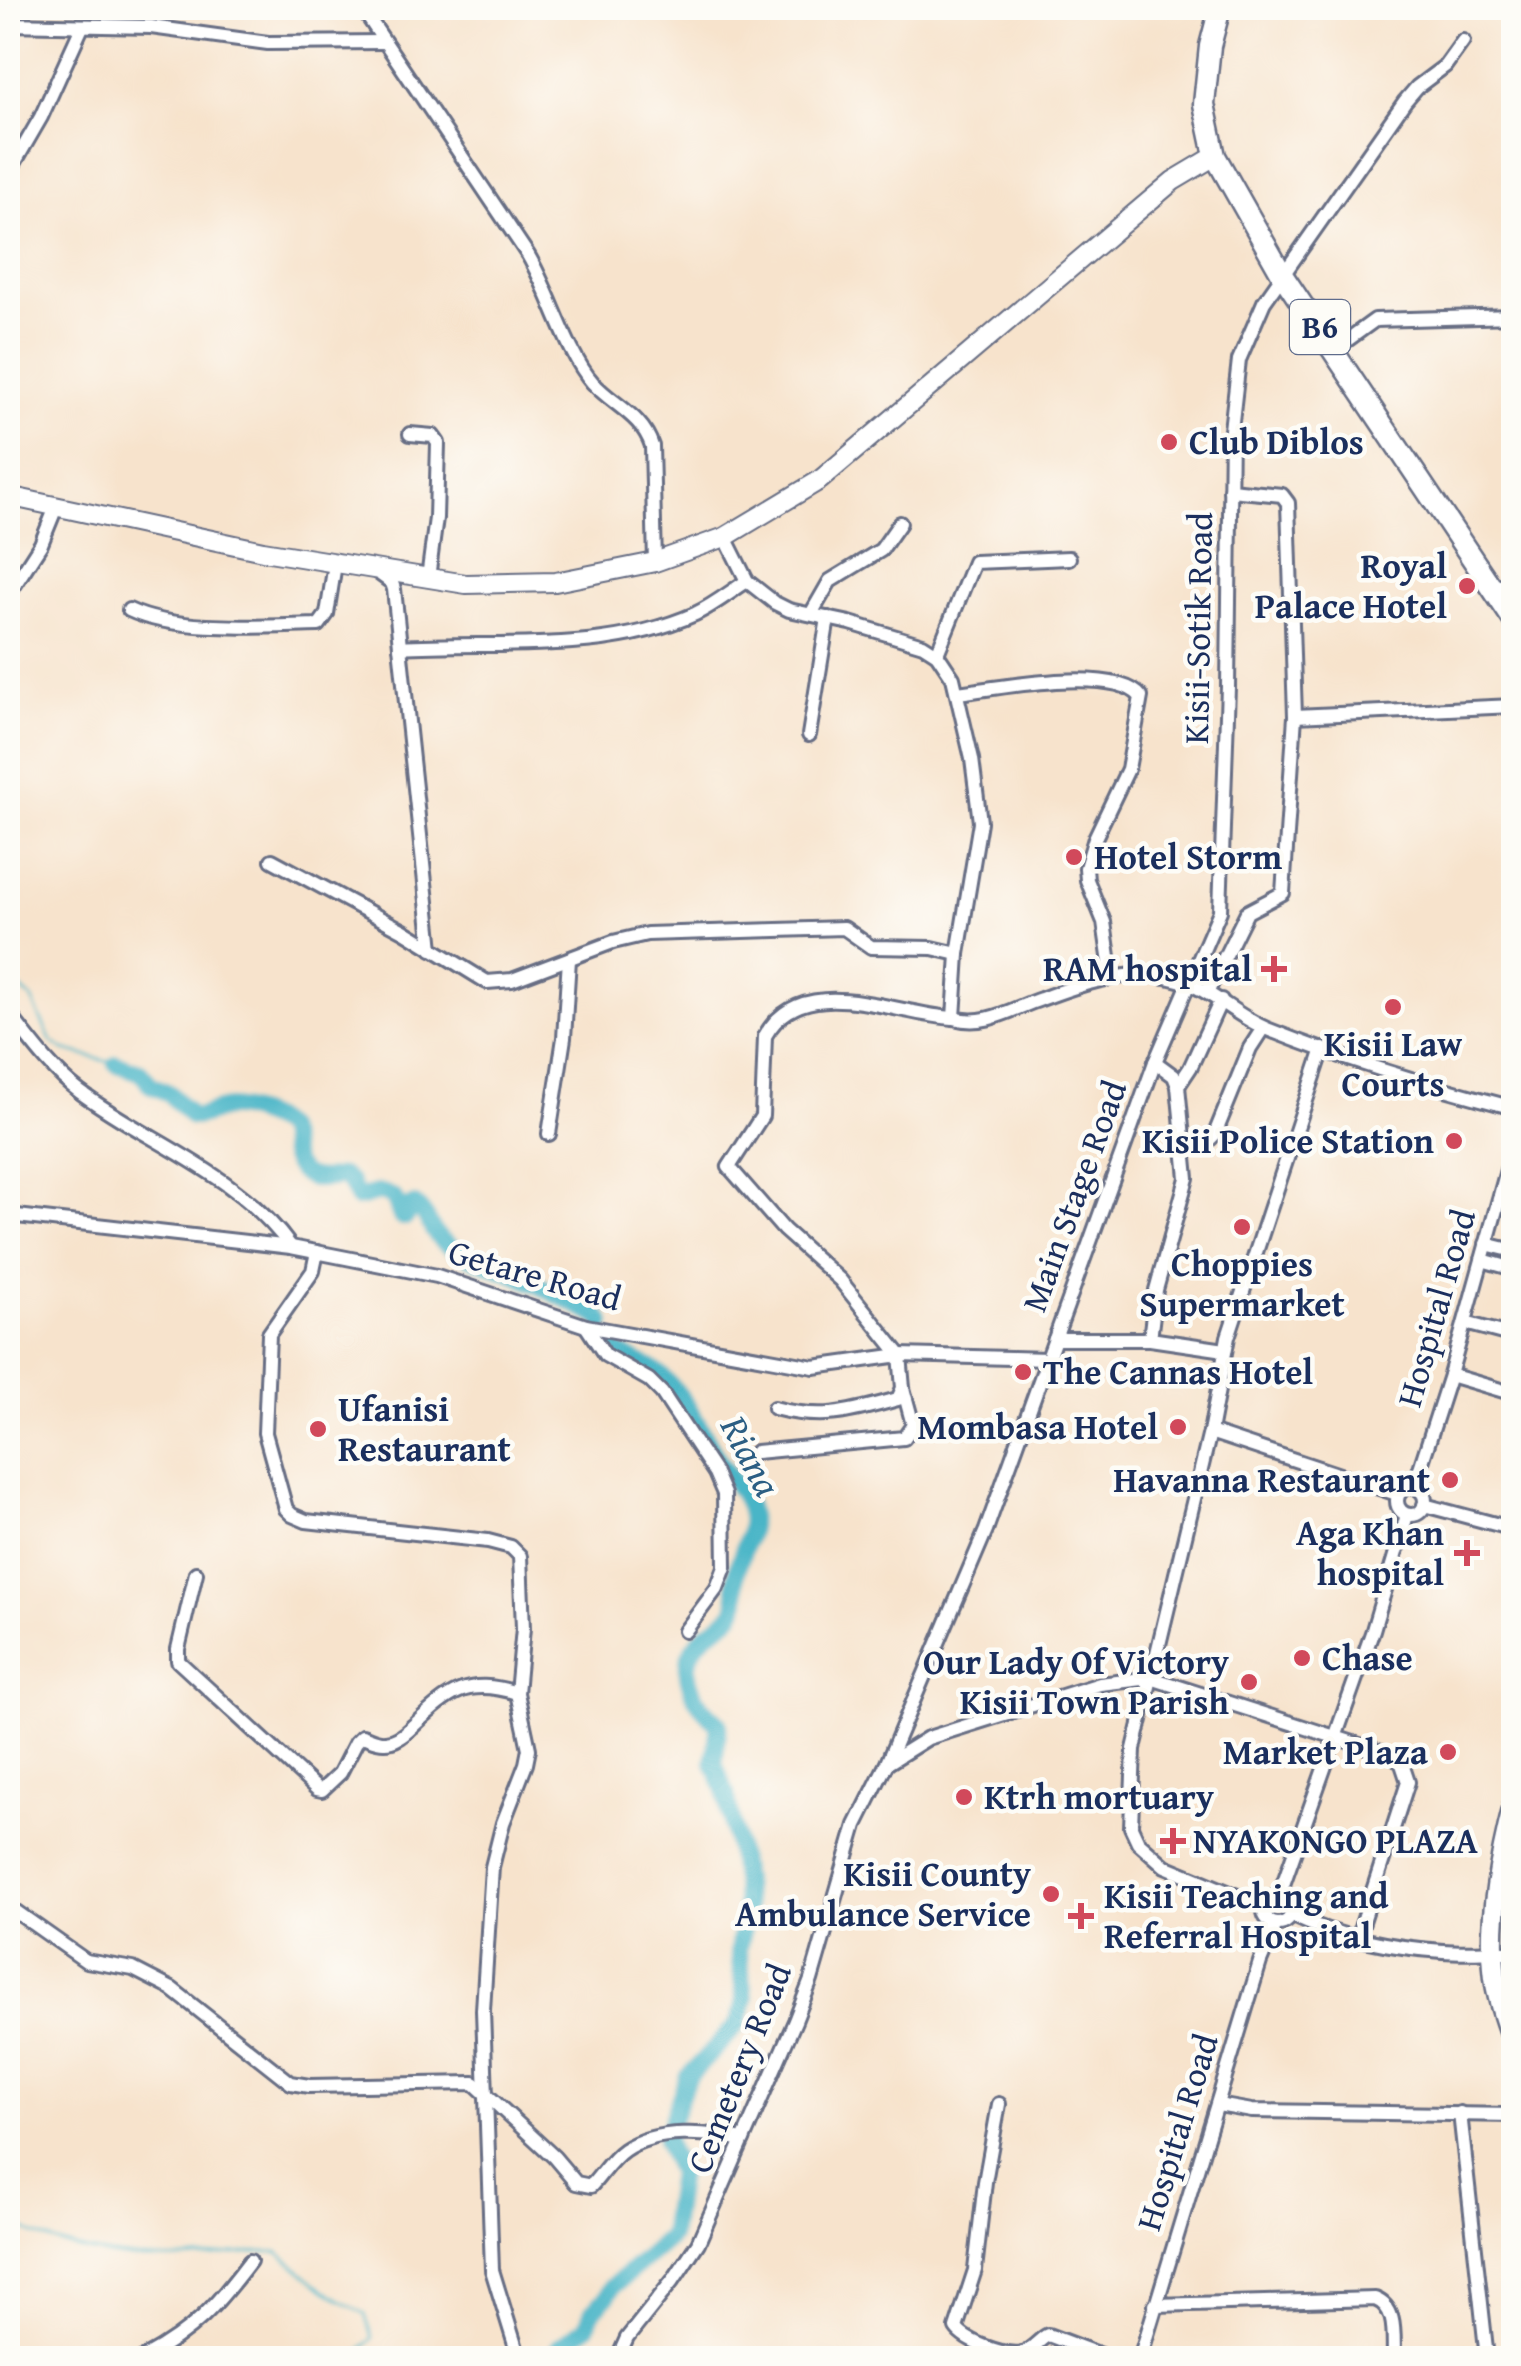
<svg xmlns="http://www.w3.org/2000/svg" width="1521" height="2366" font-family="'Gentium Book Plus',serif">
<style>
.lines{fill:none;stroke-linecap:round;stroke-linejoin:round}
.stream{stroke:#4ab5c7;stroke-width:2.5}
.river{stroke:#4ab5c7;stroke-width:18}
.minor-casing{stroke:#686e84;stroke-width:18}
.major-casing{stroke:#686e84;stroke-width:22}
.highway-casing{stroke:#686e84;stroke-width:25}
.minor{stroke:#fff;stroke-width:12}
.major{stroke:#fff;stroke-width:18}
.highway{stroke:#fff;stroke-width:20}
.poi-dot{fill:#d1495b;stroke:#fdfcf7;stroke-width:4}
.labels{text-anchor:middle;stroke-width:9;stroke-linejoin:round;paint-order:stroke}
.shield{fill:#fdfcf7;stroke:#5f6c8c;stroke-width:2.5}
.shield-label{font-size:32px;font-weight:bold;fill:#1b2f5e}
.poi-label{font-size:35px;font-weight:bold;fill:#1b2f5e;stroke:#fdfcf7;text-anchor:end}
.street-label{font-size:35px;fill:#1b2f5e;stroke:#fdfcf7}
.water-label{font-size:38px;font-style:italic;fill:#2b5e83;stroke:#fdfcf7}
</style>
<rect width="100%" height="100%" fill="#fdfcf7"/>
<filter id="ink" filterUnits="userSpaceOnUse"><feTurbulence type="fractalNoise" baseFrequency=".01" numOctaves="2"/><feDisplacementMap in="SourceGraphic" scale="20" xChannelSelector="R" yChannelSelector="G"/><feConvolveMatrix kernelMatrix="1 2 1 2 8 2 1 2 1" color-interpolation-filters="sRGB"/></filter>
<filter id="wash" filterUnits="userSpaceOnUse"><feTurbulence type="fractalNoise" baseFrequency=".0048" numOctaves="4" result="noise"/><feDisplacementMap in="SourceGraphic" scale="40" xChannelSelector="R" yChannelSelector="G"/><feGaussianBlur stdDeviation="2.25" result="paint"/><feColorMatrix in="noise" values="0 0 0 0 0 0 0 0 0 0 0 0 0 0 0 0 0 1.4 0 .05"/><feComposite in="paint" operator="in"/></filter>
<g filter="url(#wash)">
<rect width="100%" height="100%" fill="#f7e3cc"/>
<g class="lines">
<g class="stream">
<path d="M8,957L14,983L31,998L51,1041L64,1050L117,1064"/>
<path d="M8,2220C55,2250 123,2261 179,2259C212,2258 245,2250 278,2252L325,2291L365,2314L372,2338L361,2350L359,2358"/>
</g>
<g class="river">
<path d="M117,1064L140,1072L151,1085L169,1093L192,1117C205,1117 217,1108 230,1108C243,1108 271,1117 281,1126C290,1134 288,1145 291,1155C299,1182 320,1181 342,1176L350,1183L357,1198C375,1196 374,1187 394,1198L401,1217H406L407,1207L415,1205C430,1217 430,1232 442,1241C465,1258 495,1267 521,1277C547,1288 574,1304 599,1317L603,1323"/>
<path d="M553,2358L560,2346L587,2327L592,2312L607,2297L612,2287L670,2237L679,2173L665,2140L687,2078L738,2024L745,1999L738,1950L746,1911L743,1879L726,1793L714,1763L719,1724C695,1705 674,1669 699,1641C708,1630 726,1623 734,1611C741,1600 733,1587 736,1574C739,1556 753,1534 750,1515C747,1492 726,1475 716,1456C700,1429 685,1396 660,1375C646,1363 627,1360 614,1349"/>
</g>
</g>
</g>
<g filter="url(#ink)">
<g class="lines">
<g class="minor-casing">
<g id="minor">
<path d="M362,8L528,255C551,294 566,352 593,383C614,406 642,415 652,446L655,562"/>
<path d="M8,24L151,27L268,43L384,42"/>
<path d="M8,174L41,117L82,27"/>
<path d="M1335,349L1375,320L1514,316"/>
<path d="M410,434L433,436L438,443L436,518L428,578"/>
<path d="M725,537L747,581L775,603L789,610L850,623L923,645L937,654L953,678L972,759L980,822L958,954L954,1018C986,1027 1011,1009 1041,999C1078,985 1119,971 1159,976C1206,981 1230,1014 1267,1029C1347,1061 1430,1086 1514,1108"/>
<path d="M377,572L392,583L394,589L432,949"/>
<path d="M1492,588L1514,581"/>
<path d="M8,595L41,544L56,507"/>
<path d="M129,610C177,633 266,626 319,625L327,614L335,564"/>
<path d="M811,614L830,581L881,550L900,523"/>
<path d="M400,647C498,641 603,655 695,614C714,605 730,592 747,581"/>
<path d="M937,654L974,562L1069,558"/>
<path d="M958,693C997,688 1115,665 1141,697L1128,769L1095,838L1086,868L1087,880L1104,922L1112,977"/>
<path d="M1295,716L1514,706"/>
<path d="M809,735L828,618"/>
<path d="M272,860L404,931L487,982L512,980L613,942L647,934L844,928L871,947L932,948L958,954"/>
<path d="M1208,991L1247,912L1283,893L1295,716L1288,503L1282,495L1230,490"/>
<path d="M8,1012C30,1040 51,1070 80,1092C150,1144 238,1173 291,1247"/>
<path d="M1178,1086L1190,1068L1221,1000"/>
<path d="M549,1134L564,1038L569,959"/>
<path d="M1185,1144H1205L1215,1134L1250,1048L1263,1028"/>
<path d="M8,1215L291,1247L437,1276L586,1326L814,1367L900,1355L1047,1359"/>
<path d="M1486,1244L1514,1251"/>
<path d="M317,1252L313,1271L269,1334L265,1433L286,1509L292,1515L306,1521L488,1541L511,1547L520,1556L523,1628L517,1693L529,1749L526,1764L503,1823L492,1867L483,2010L492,2270L519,2358"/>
<path d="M1482,1260L1514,1269"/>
<path d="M1465,1323L1514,1336"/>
<path d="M586,1326L605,1355L649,1380L662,1393L715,1473L724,1494L725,1567L717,1588L685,1631"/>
<path d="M1055,1339H1150L1225,1350"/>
<path d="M1150,1339L1156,1290L1187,1178L1178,1086L1174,1076L1155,1062"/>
<path d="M1450,1375L1514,1394"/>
<path d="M774,1408C824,1421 850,1412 898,1399L903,1388L900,1355L840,1280L784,1230L729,1167L762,1116L765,1036C802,969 894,1015 954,1018"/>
<path d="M1210,1432L1397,1494"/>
<path d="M756,1452L904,1438L913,1425L903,1388"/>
<circle cx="1411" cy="1501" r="14"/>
<path d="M1414,1487L1450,1375L1514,1145"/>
<path d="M1424,1505L1514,1529"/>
<path d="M196,1573L178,1649V1661L317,1789L322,1790L340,1773L356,1742L362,1736C369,1738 378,1743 385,1742C396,1742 405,1734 412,1727C449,1693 465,1677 517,1693"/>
<path d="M888,1763L928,1738L1100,1684L1151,1678L1394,1756L1402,1764L1408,1782L1358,1937"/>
<path d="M1279,1896L1373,1630L1407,1515"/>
<circle cx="1278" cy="1910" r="14"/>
<path d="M8,1906L86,1961L133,1969L172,1989L291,2083L309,2086L474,2083L554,2157L576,2183L591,2186C602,2174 611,2159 624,2150C656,2128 708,2132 743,2140"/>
<path d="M1264,1907L1165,1866L1138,1842L1131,1827L1134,1749L1210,1432L1228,1337L1323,1049"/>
<path d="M1291,1915C1336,1937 1393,1948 1443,1951C1467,1953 1490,1950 1514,1953"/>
<path d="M999,2104L985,2182L975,2270L956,2328C965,2342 1006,2357 1022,2353C1033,2350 1039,2339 1048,2335L1109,2358"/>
<path d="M1218,2105L1252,2111L1514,2115"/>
<path d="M1460,2113L1487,2358"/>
<path d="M1155,2305L1375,2299C1398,2308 1393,2336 1394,2358"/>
<path d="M144,2358C194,2331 216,2306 250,2261"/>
<path d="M618,2358L627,2338L674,2279L698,2243L795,2021L811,1980L856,1825L887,1763L986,1530L1155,1062L1220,911L1228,687L1231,430L1239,360L1264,302L1405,101L1417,87L1445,66L1463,41"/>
<path d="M1140,2358L1260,1962L1276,1924"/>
</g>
</g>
<g class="major-casing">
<path id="major" d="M8,496L263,551L466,584L555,582L655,562L725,537L820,480L1173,181L1215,156"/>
</g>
<g class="highway-casing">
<g id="highway">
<path d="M1220,8L1210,46L1204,104L1215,156L1283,276L1514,621"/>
<path d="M1514,1805C1501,1856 1489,1915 1494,1968C1496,1994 1505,2020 1514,2044"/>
</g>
</g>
<use href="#minor" class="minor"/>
<use href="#major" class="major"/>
<use href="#highway" class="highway"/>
</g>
</g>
<g class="poi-dot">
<circle cx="1169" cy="442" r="10"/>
<circle cx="1467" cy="586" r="10"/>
<circle cx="1074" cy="857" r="10"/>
<path d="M1269 954h10v10h10v10h-10v10h-10v-10h-10v-10h10z"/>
<circle cx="1393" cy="1007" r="10"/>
<circle cx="1454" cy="1141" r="10"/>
<circle cx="1242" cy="1227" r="10"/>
<circle cx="1023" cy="1372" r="10"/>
<circle cx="1178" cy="1427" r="10"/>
<circle cx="318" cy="1429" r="10"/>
<circle cx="1450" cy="1480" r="10"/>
<path d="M1462 1538h10v10h10v10h-10v10h-10v-10h-10v-10h10z"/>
<circle cx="1302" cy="1658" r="10"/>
<circle cx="1249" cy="1682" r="10"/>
<circle cx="1448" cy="1752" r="10"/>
<circle cx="964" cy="1797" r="10"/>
<path d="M1168 1826h10v10h10v10h-10v10h-10v-10h-10v-10h10z"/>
<circle cx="1051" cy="1894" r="10"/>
<path d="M1076 1901h10v10h10v10h-10v10h-10v-10h-10v-10h10z"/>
</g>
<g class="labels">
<rect class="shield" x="1290" y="300" width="60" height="54" rx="8"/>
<g class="shield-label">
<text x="1320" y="338">B6</text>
</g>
<g class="poi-label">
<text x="1189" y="454" text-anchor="start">Club Diblos</text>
<text x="1447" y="578">Royal<tspan x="1447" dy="40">Palace Hotel</tspan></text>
<text x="1094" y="869" text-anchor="start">Hotel Storm</text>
<text x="1252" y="981">RAM hospital</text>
<text x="1393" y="1056" text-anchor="middle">Kisii Law<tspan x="1393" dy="40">Courts</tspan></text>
<text x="1434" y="1153">Kisii Police Station</text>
<text x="1242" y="1276" text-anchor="middle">Choppies<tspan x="1242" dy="40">Supermarket</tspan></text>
<text x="1043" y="1384" text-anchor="start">The Cannas Hotel</text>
<text x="338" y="1421" text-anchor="start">Ufanisi<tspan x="338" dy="40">Restaurant</tspan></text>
<text x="1158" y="1439">Mombasa Hotel</text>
<text x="1430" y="1492">Havanna Restaurant</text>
<text x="1444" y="1545">Aga Khan<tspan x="1444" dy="40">hospital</tspan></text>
<text x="1322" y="1670" text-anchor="start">Chase</text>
<text x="1229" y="1674">Our Lady Of Victory<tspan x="1229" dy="40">Kisii Town Parish</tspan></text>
<text x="1428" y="1764">Market Plaza</text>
<text x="984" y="1809" text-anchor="start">Ktrh mortuary</text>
<text x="1193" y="1853" text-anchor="start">NYAKONGO PLAZA</text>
<text x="1031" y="1886">Kisii County<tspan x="1031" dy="40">Ambulance Service</tspan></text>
<text x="1104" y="1908" text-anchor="start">Kisii Teaching and<tspan x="1104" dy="40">Referral Hospital</tspan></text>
</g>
<g class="street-label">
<text transform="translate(1198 628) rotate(-89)" y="12">Kisii-Sotik Road</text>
<text transform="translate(1074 1196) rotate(-70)" y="12">Main Stage Road</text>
<text transform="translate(535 1275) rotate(16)" y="12">Getare Road</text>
<text transform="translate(1436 1308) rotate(-74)" y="12">Hospital Road</text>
<text transform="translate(739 2068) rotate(-68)" y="12">Cemetery Road</text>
<text transform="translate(1177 2132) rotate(-73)" y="12">Hospital Road</text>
</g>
<g class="water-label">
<text transform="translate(751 1456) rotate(62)" y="13">Riana</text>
</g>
</g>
<rect width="1521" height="2366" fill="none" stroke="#fdfcf7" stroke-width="40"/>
</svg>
